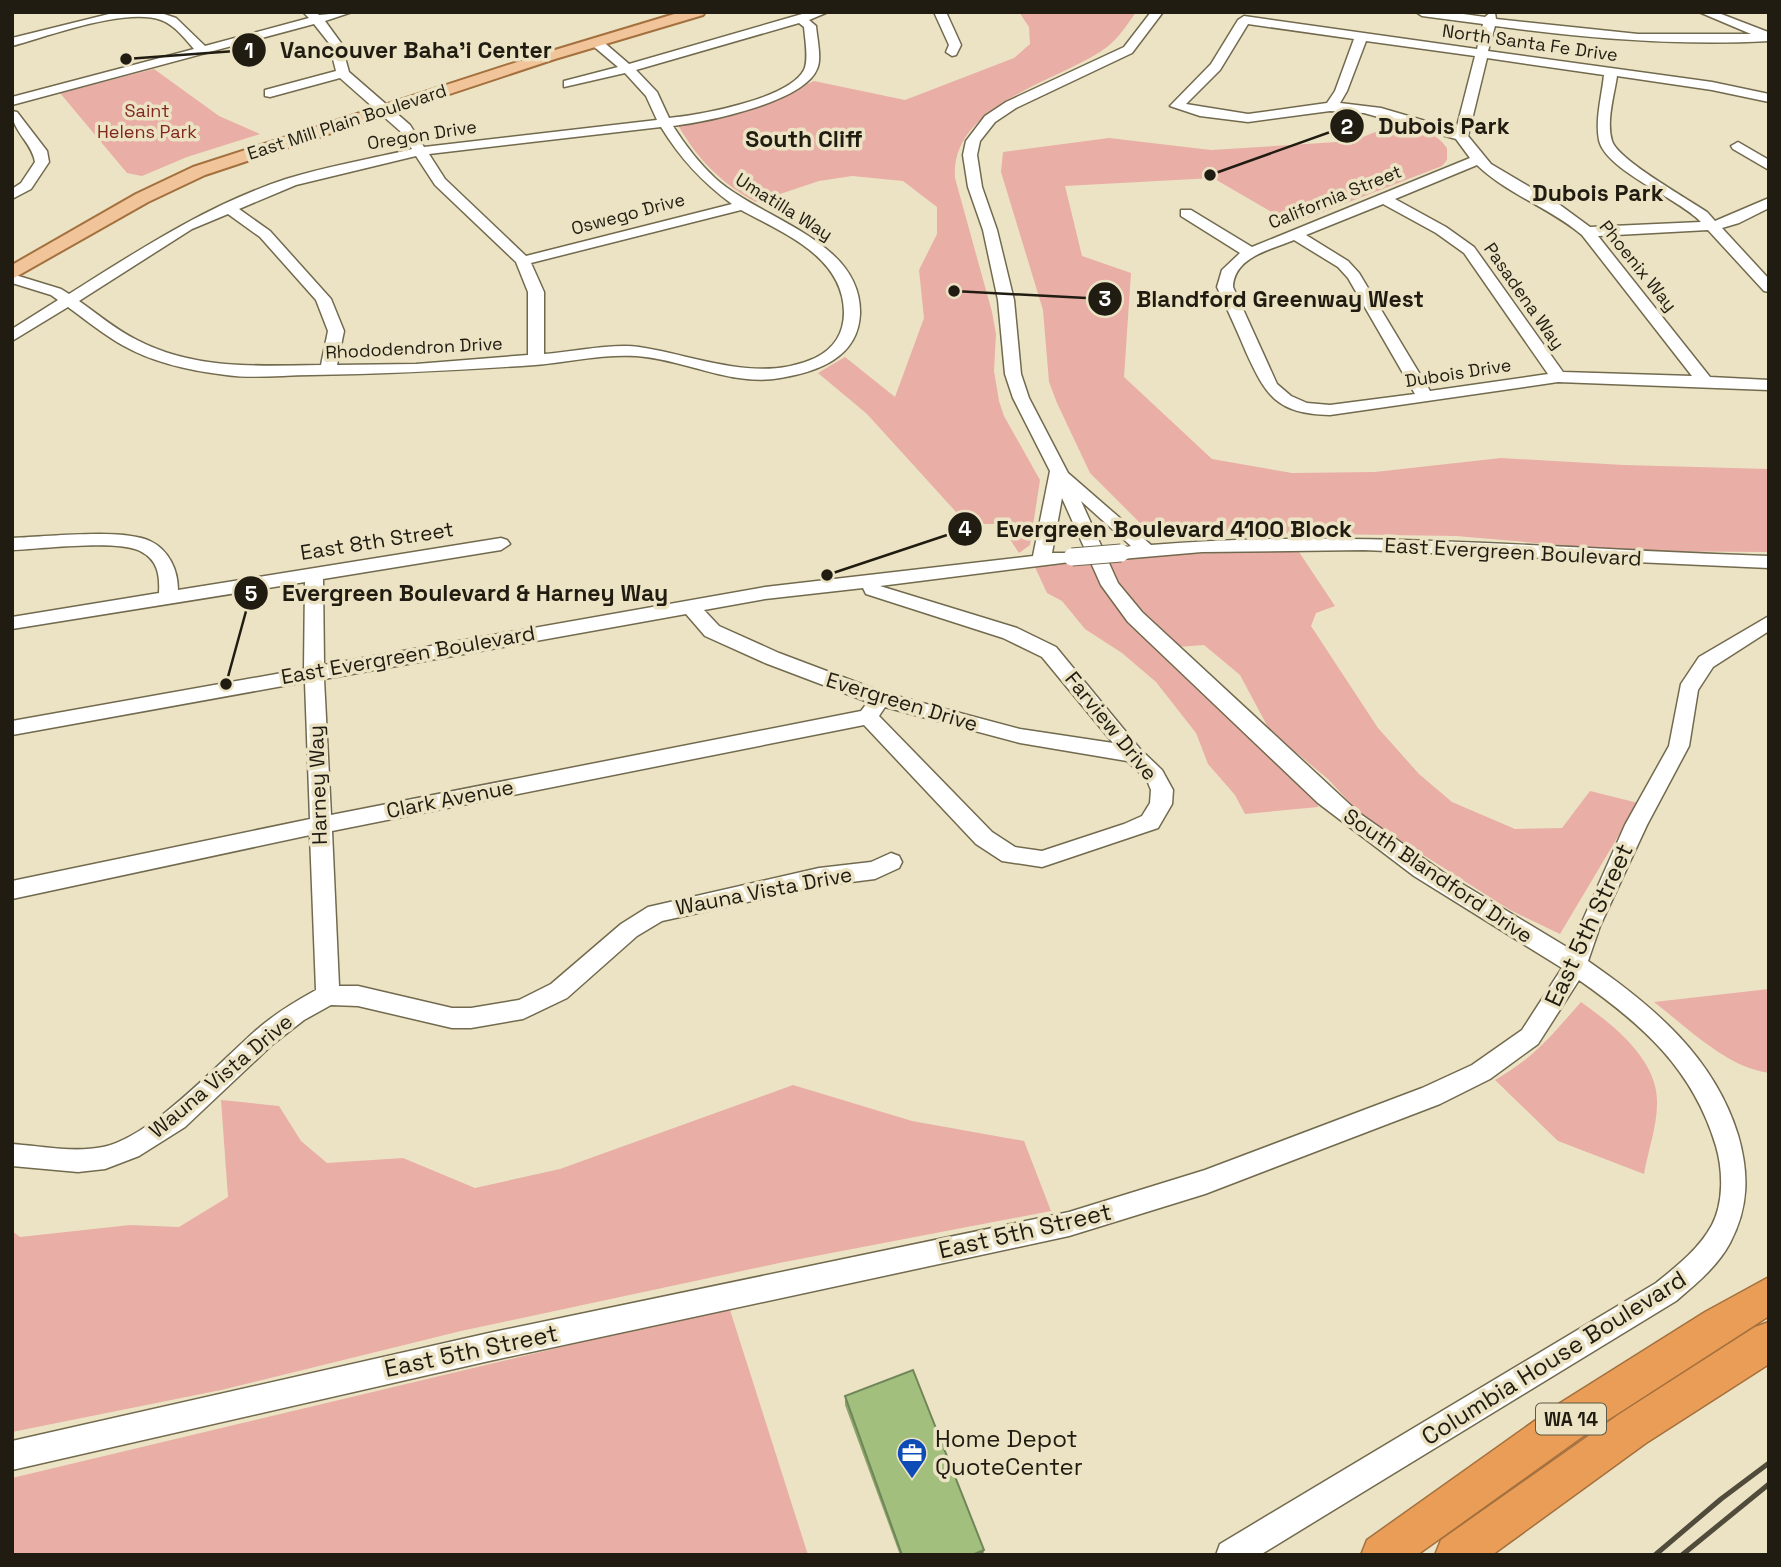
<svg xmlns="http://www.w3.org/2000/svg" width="1781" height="1567" font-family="'Space Grotesk',sans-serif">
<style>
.green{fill:#e9aea6}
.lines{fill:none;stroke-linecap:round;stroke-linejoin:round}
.minor-casing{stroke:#726a4e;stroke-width:3}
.major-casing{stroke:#a3703e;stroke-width:4}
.highway-casing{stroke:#a3703e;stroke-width:3}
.minor{fill:#fff;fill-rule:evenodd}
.major{fill:#f2c49a;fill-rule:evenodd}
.highway{fill:#ea9d56;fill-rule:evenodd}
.rail{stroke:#504b3b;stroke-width:5}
.minor-bridge-casing{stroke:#726a4e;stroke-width:19;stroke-linecap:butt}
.minor-bridge{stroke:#fff;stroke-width:17}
.wall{fill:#8ba46c}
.shaded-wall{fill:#718658}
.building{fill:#a2bf7d;stroke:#718658;stroke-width:2}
.labels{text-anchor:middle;stroke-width:7;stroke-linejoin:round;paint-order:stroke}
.far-street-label{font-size:18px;fill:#201c11;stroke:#ece3c4}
.far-park-label{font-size:18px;fill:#802720;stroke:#ece3c4}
.shield{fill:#ece3c4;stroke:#5d5847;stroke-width:2}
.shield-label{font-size:19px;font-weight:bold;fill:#201c11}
.street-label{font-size:21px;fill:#201c11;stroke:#ece3c4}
.far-district-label{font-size:23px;font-weight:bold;fill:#201c11;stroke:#ece3c4}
.near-street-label{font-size:24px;fill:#201c11;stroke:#ece3c4}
.near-poi-label{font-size:24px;fill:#201c11;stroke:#ece3c4;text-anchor:start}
.leader{fill:none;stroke:#201c11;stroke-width:2.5}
.callout-dot{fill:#201c11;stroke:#ece3c4;stroke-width:2.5}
.mark-label{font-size:21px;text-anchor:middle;font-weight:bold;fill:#fff}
.callout-label{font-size:23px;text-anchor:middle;font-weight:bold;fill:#201c11;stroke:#ece3c4;stroke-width:7;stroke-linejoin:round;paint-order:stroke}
</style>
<rect width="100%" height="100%" fill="#ece3c4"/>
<g class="green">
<path d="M1019,12H1136C1125,28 1116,42 1100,52C1051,83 950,107 955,178L992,312L996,334L994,371L999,401L1004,416L1040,480L1030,545L1019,553L1000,524H967L867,414L818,373L845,357L895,397L924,318L919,270L937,234V207L903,181L852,176L819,181L756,202C721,183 698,160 678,125L765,104L814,81L905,100L1014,58L1030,44L1029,27Z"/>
<path d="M154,69L219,116L260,134L187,157L142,176L127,173L60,93Z"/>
<path d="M1400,122C1417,127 1436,132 1447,148V160L1442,166L1292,224L1213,178L1065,186L1082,256L1131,273L1124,377L1212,459L1292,473L1375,472L1501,458L1624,465L1769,469V552L1628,551L1456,536L1251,533L1238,530L1154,537L1090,473L1057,403L1049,382L1043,310L1001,172L1003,152L1109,138L1211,150L1353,141Z"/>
<path d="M1297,549L1335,606L1316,613L1311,626L1378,728L1419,774L1452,802L1515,829L1562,828L1590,791L1638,803L1560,934L1510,910L1362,816L1328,779L1270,731L1240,675L1204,645L1177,647L1136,607L1100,558Z"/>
<path d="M1089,561L1102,579L1316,798L1318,807L1245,814L1235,795L1208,764L1196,733L1156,682L1122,653L1085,629L1062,601L1047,593L1034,565Z"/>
<path d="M1769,989V1073C1726,1067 1688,1028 1654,1002Z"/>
<path d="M1581,1002C1612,1024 1659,1060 1657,1104C1657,1126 1648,1151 1644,1174L1558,1141L1495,1080C1534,1058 1552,1035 1581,1002Z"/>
<path d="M793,1085L912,1121L1024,1141L1051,1211L779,1263L461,1331L221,1390L12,1432V1231L20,1237L130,1225L179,1227L228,1197L221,1100L279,1106L301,1141L327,1163L403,1158L475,1188L560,1169Z"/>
<path d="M729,1307L808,1555H12V1478Z"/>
</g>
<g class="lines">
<g class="minor-casing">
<g id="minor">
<path d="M158,12L176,18L205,46L309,18L303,12H316L319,15L352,12L325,21L341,43L349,72L410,125L424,147L657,120L646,96L625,73L564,87V81L618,67L592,45V39H600L629,64L809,12H828L809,20L816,26C817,38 822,59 817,69C804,102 707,122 673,126C685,145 699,163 715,178C761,220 862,240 860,314C858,358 817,372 780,378C732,387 684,359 636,356C603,354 568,362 535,365C460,370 385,374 311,375C283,375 253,379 226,375C192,371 154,363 124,346C104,335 86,320 68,307L12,341V329L58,300L51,295L12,283V274L61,289L69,294C139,250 207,205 286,179C327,166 371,159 412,149L400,131L340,78L270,97L265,96V90L336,71L329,43L314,24L12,105V97L194,49C185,39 175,25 161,20C126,7 49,36 12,46V38L113,13ZM799,23L804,27C805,39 809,60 804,70C789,99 700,115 669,118L657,92L636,70ZM661,127C680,158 702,182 732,204L526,256L445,179L429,154ZM416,156L435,185L516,262L528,292V355L416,364L337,365L344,331L331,299L270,231L239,209L296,185ZM741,210C783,233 843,256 844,312C844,333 834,349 815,358C758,384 698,356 639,347C614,343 571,352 544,354V292L531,263ZM228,214L260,237L316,300L328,331L321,365C258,366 195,370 137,340C116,330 98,314 79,301L192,229Z"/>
<path d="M934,12H946L961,45L956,55L952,56L946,52L949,45Z"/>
<path d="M1151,12H1163L1132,53L1016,108L995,122L980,141L977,155L982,187L997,230L1014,300L1021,374L1029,398L1068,473L1151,545C1357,528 1563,550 1769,556V568L1364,550L1202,552L1121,559L1112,553L1115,549L1131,546L1081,501L1118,583L1142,612L1359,813L1444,873L1570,949L1625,825L1669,746L1681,684L1699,657L1769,616V631L1713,667L1698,690L1689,746L1647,825L1600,926L1588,961C1653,1006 1714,1057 1738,1135C1749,1173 1749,1207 1730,1243C1717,1267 1696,1284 1676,1301L1260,1555H1216L1220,1544L1656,1283C1677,1266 1699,1249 1712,1225C1724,1202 1723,1170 1716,1146C1693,1069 1643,1025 1579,980L1538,1044L1490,1079L1440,1104L1205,1194L1069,1236L489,1361L12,1470V1441L489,1333L1069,1212L1205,1170L1422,1088L1472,1065L1522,1030L1562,968L1414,876L1318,803L1128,622L1101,585L1062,498L1052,553H1078L1081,557L1078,561L880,586L1017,628L1056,647L1140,749L1162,770L1173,790L1172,804L1158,828L1042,867L1002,861L976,844L864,725L332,831L339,986H358L452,1008H471L519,1000L551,984L621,924L648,907L819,868L871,862L891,853L899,856L902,862L899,868L875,879L819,886L662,921L637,936L567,998L523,1019L471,1028H452L358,1006L331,1005L304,1020L273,1044L185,1127L139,1156L105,1169L78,1172L12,1166V1144C42,1146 73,1153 103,1147C151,1137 217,1065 254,1032C273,1015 294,1002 316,990L310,835L12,899V881L310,819L305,682L12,735V721L304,669L305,582L12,629V617L159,593C160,575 158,560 140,551C117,539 40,549 12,550V538C44,537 123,528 150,541C169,550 178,570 178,590L501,538L507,540L510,544L501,550L323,579L324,665L765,587L1033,556L1050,471L1013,398L1005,374L998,300L983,230L968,187L963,155L966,141L985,116L1006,102L1124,47ZM863,588L866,594L1003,638L1042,657L1113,743L1020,729L885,693L779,653L719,626L704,610L765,599ZM686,614L705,636L765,663L868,702L861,711L331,815L324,679ZM885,707L1020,743L1127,761L1147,780L1151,790L1150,803L1142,816L1124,824L1042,851L1015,847L992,832L879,716Z"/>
<path d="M1416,12H1449L1485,17L1491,12L1495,13L1496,19L1638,34H1751L1699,12H1716L1768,32L1769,41C1676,46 1586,38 1495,26L1488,51L1712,82L1769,94V102L1712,90L1617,76C1614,96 1606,122 1612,141C1618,160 1688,199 1707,212L1715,221L1769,198V208L1739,223L1722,228L1769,279V292L1764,291L1708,230L1598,236L1710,377L1769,380V390L1558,382L1330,415C1277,414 1266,396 1246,352C1237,330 1227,309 1217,287L1222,270L1240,253L1181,216V210H1191L1252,247L1470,158L1456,139L1364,113L1330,111L1248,122L1200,116L1170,106L1211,64L1238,20L1244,16L1477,49L1483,24L1422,16ZM1248,24L1354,39L1335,91L1327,103L1248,114L1186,104L1220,70ZM1366,41L1475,56L1456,130L1381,108L1340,103L1347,91ZM1487,58L1604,75C1602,95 1595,119 1599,140C1605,170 1680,199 1701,222L1590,227L1560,205L1491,164L1468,136ZM1477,165C1507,194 1550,208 1582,235L1692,376L1563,372L1474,247L1446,227L1395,199ZM1383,204L1436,233L1464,253L1548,374L1430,391L1359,273L1348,261L1306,235ZM1294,240L1338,267L1348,278L1415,394L1330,405L1307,403L1291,396L1277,384L1233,287C1234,257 1270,250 1294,240Z"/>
<path d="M12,111L17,112L47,151L49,162L31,189L12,199V189L21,183L35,162C32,142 12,132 12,111Z"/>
<path d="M1738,142L1769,160V170L1733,149L1731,146Z"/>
</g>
</g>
<g class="major-casing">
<path id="major" d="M681,12H705L703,15L555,59L205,175L148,202L12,279V265L136,194L193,167L545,53Z"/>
</g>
<g class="highway-casing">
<g id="highway">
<path d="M1769,1277V1316L1586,1434L1417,1555H1361L1367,1540L1557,1405L1705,1312Z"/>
<path d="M1769,1322V1364L1646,1443L1492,1555H1435L1441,1540L1618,1415L1755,1327Z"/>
</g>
</g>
<use href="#minor" class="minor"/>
<use href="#major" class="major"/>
<use href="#highway" class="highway"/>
<g class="rail">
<path d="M1655,1555L1721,1499L1769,1463"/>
<path d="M1682,1555L1769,1484"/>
</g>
<g class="minor-bridge-casing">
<path id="minor-bridge" d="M1072,557L1121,553"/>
</g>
<use href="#minor-bridge" class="minor-bridge"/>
</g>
<path class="wall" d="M845,1396L983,1555H900L845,1405Z"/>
<path class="shaded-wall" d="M984,1550L983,1555H972Z"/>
<path class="building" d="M913,1370L984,1550L972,1555H902L845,1396Z"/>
<defs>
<g id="office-pin" transform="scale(1.575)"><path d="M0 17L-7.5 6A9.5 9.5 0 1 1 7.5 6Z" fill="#0d4cb7" stroke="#ece3c4"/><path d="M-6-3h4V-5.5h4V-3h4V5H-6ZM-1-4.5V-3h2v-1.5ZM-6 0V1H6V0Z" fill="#fff"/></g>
</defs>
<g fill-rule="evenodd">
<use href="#office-pin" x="912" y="1453"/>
</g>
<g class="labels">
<g class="far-street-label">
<text transform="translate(1530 43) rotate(8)" y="6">North Santa Fe Drive</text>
<text transform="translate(347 122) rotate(-18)" y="6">East Mill Plain Boulevard</text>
<text transform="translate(422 135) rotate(-9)" y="6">Oregon Drive</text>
<text transform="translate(1335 197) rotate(-22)" y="6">California Street</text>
<text transform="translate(784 207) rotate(32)" y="6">Umatilla Way</text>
<text transform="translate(628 214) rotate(-15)" y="6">Oswego Drive</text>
<text transform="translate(1638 266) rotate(51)" y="6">Phoenix Way</text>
<text transform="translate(1524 296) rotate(55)" y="6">Pasadena Way</text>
<text transform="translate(414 348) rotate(-3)" y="6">Rhododendron Drive</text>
<text transform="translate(1458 373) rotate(-9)" y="6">Dubois Drive</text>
</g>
<g class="far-park-label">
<text x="147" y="117">Saint<tspan x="147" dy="21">Helens Park</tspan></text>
</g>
<rect class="shield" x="1536" y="1403.5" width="70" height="31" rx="5"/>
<g class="shield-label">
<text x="1571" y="1426">WA 14</text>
</g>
<g class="street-label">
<text transform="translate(377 541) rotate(-9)" y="7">East 8th Street</text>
<text transform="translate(1513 552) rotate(3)" y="7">East Evergreen Boulevard</text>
<text transform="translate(408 655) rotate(-10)" y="7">East Evergreen Boulevard</text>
<text transform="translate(902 702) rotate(17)" y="7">Evergreen Drive</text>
<text transform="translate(1111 726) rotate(51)" y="7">Farview Drive</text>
<text transform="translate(318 785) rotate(-92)" y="7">Harney Way</text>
<text transform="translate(450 799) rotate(-11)" y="7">Clark Avenue</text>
<text transform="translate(1438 876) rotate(34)" y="7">South Blandford Drive</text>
<text transform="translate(764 891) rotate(-11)" y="7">Wauna Vista Drive</text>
<text transform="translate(221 1076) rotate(-40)" y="7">Wauna Vista Drive</text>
</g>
<g class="far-district-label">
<text x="804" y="147">South Cliff</text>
<text x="1598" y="201">Dubois Park</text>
</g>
<g class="near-street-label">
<text transform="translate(1589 925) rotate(-65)" y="8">East 5th Street</text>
<text transform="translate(1025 1231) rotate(-13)" y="8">East 5th Street</text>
<text transform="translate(471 1351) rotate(-12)" y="8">East 5th Street</text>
<text transform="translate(1554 1358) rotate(-32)" y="8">Columbia House Boulevard</text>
</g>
<g class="near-poi-label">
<text x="935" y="1447">Home Depot<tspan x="935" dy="28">QuoteCenter</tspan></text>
</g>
</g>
<path class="leader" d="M126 59L249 50M1210 175L1347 126M954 291L1105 299M827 575L965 529M226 684L251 593"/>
<g class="callout-dot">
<circle cx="126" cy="59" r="7"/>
<circle cx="1210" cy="175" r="7"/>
<circle cx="954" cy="291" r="7"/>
<circle cx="827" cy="575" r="7"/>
<circle cx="226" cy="684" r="7"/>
<circle cx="249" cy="50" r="18"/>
<circle cx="1347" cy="126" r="18"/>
<circle cx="1105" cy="299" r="18"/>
<circle cx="965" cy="529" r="18"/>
<circle cx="251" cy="593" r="18"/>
</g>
<g class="mark-label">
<text x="249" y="58">1</text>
<text x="1347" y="134">2</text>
<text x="1105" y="306">3</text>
<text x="965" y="536">4</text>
<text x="251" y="601">5</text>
</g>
<g class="callout-label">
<text x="416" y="58">Vancouver Baha'i Center</text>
<text x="1444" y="134">Dubois Park</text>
<text x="1280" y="307">Blandford Greenway West</text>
<text x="1174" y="537">Evergreen Boulevard 4100 Block</text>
<text x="475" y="601">Evergreen Boulevard &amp; Harney Way</text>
</g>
<rect width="1781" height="1567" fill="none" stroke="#201c11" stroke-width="28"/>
</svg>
